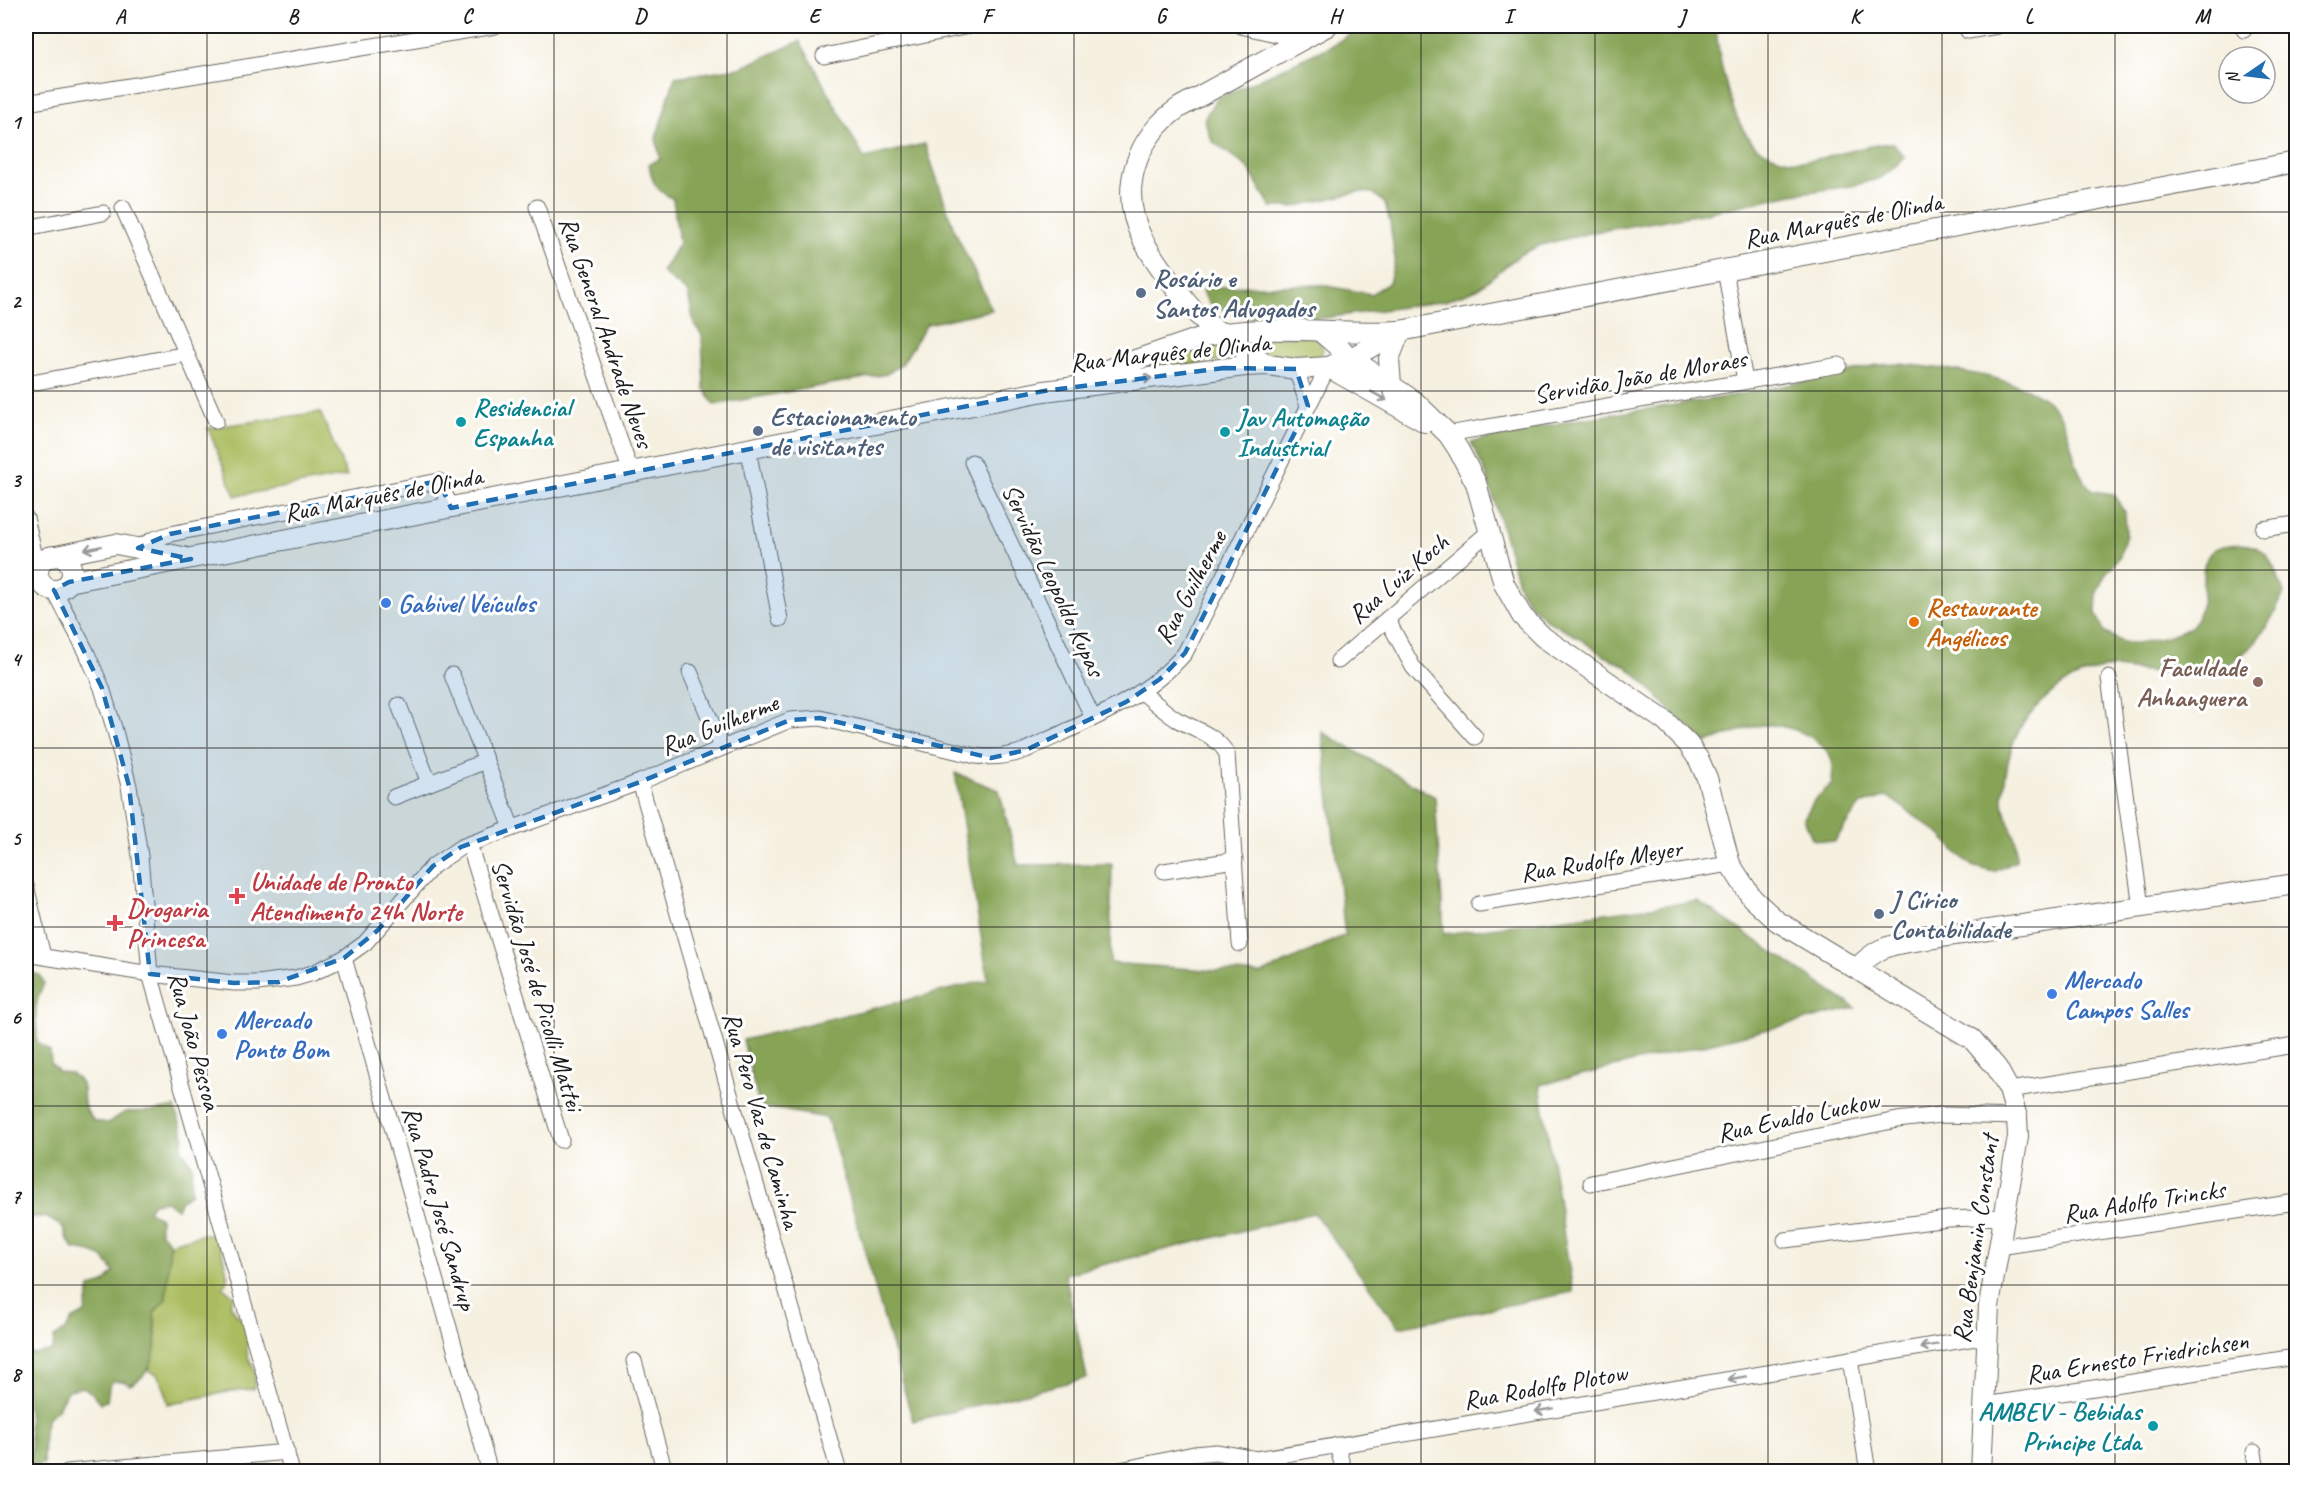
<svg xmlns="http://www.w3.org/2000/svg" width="2322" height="1497" font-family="Caveat,sans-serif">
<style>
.green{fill:#aabc5f;stroke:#636c3e;stroke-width:1.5}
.forest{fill:#87a456;stroke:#526039;stroke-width:1.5}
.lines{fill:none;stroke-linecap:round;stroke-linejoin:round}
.minor-casing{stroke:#686661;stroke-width:17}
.major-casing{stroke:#686661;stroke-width:22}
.minor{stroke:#fff;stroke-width:15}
.major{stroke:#fff;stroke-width:20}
.oneway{stroke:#999}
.marked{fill:#1f6fb2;fill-opacity:0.2;stroke:#1f6fb2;stroke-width:4.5;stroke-dasharray:12 8;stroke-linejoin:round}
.grid{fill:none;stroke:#1c1c1c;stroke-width:1.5;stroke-opacity:0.55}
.service-dot{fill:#5c6f8a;stroke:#fff;stroke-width:2}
.culture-dot{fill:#0f9aa8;stroke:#fff;stroke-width:2}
.shop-dot{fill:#3f7fe0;stroke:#fff;stroke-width:2}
.food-dot{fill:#e8710a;stroke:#fff;stroke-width:2}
.education-dot{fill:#8d6e63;stroke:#fff;stroke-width:2}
.health-dot{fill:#e0444e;stroke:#fff;stroke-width:2}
.labels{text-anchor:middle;stroke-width:6;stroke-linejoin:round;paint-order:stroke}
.street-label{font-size:26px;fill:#1c1c1c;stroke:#fff}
.service-label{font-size:26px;font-weight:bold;fill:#4e5e75;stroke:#fff;text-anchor:start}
.culture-label{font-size:26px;font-weight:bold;fill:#0d838f;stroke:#fff;text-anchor:start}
.shop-label{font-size:26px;font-weight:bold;fill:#366cbe;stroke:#fff;text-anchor:start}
.food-label{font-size:26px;font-weight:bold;fill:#c56008;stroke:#fff;text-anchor:start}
.education-label{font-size:26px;font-weight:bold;fill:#785e54;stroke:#fff;text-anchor:end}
.health-label{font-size:26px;font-weight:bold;fill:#be3a42;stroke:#fff;text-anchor:start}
.neatline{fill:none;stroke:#1c1c1c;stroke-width:2}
.grid-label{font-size:20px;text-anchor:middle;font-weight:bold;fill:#1c1c1c}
</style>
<rect width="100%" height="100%" fill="#fff"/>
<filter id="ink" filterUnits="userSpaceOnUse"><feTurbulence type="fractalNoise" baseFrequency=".0167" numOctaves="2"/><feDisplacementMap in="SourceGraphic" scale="12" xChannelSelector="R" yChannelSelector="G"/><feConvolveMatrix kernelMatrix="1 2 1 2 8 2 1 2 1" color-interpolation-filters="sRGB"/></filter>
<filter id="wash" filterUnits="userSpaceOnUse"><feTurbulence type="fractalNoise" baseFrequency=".008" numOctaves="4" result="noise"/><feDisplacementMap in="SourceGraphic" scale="24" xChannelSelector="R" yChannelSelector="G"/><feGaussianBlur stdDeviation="1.35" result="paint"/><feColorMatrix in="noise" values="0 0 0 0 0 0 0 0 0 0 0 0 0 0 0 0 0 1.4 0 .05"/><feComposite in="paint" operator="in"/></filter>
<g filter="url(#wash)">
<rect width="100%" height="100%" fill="#f5f0e0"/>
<g class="green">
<path d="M1314,336C1325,345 1326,354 1314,363L1271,357C1262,352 1261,345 1268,337Z"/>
<path d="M1218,340L1242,357L1083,381Z"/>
<path d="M320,412L347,476L235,496L208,428Z"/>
<path d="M204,1234L214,1235L220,1243L228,1278L223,1287L234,1296L230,1305L238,1316L250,1325C251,1337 246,1341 247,1350C247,1364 261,1368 253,1389L232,1391L168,1404L165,1390L157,1374L149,1371L157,1340L154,1313L166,1298L170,1243Z"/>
</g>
<g class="forest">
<path d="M1362,26H1716C1718,58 1731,124 1756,146C1766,154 1786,161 1799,161C1831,160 1861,144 1893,143L1905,158L1881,178L1852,186L1793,194L1701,214L1589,233L1541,245L1521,254L1477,289L1445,301L1325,318L1267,320L1245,317L1210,305L1202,291L1207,287L1321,285L1371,294L1389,283L1395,259L1390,223L1385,203L1373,193L1358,192L1293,207H1271L1248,168L1212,141L1204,119L1216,99L1333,45Z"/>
<path d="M800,41L864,158L925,144L954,229L992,310L927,324L902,364L887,374L714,405L704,388L702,335L694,324L688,293L662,272L679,243L673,199C656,190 652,184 649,164L660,159L656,138L675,77L740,68Z"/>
<path d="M1900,364C1941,368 2031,376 2057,411C2070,429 2071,452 2079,471C2082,478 2088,485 2092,491L2113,494L2125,512L2126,534L2120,556L2106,573L2097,592L2096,613L2105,633C2112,636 2120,642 2127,643C2140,644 2183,635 2193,625C2197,620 2200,609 2202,603C2205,589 2200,571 2207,558C2211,549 2221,546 2230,545C2268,539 2272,564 2284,593C2272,622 2254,651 2225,666C2203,677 2159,672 2134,670C2127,670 2119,668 2112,668C2076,670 2041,696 2022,725C2009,745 2006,772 2003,795C2002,812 2010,823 2015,839C2017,845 2016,854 2016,861L1994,872L1972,866L1956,852L1941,835L1887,796L1860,805L1834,842L1812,839L1804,818L1815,799L1832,784C1832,777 1834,767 1832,761C1822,734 1781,722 1756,726C1739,730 1723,737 1707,743L1673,713L1643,681L1626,666L1605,656L1568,631L1548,621L1531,606L1519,587L1487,476L1471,442L1574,420L1720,398L1834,376L1877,365Z"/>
<path d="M1322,732L1435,797L1444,934L1698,901L1855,1008L1540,1085L1573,1292L1399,1327L1314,1213L1065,1274L1087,1378L913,1421L827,1118L759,1106L743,1040L988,980L955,773L999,790L1018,865L1112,864L1110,963L1261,974L1345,935Z"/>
<path d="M26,972L40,975L44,984C32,1005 37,1019 37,1042L50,1051L51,1063L59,1072L71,1073C87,1087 82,1085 84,1104C85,1109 90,1116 94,1121L108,1123L125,1112L154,1111L175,1107L184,1135L181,1148L192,1165L191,1194L181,1200L177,1209L166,1201L153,1203L148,1210L160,1218V1232L170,1243L166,1299L154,1313C157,1341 159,1371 130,1385L123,1381H113L109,1388L107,1401L100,1403L93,1394L83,1387L67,1391L57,1410L48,1417L44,1431L43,1464L32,1466L26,1386V1351L34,1354L53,1350L54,1337L65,1331L72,1320L85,1313L90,1287L104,1283L114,1272C102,1253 96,1252 74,1249L67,1239L63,1227L46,1217H26V1153L29,1147L26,1134Z"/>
</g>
</g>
<g filter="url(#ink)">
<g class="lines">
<g class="minor-casing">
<g id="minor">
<path d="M1241,26L1301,40"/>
<path d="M2243,26L2244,30"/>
<path d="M1968,31L1997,26"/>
<path d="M824,56L969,26"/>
<path d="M26,103L495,26"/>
<path d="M537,207L631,472"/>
<path d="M123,208L216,421"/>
<path d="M26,228L103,213"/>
<path d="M1725,270L1745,381"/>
<path d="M1296,369L1308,406"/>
<path d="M26,384L187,354"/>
<path d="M1448,434L1839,365"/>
<path d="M748,449L780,619"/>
<path d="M972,462L1093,718"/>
<path d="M26,518L38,570"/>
<path d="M2263,529L2296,524"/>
<path d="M138,548L154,539L170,534L439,481L451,508"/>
<path d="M54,590L86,651L102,688L115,731L129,786L140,856L150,974L292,1472"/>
<path d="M1387,619L1413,667L1475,737"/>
<path d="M1338,661L1490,531"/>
<path d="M690,672L722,747"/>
<path d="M452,675L512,828"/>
<path d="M2109,678L2141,907"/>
<path d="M1142,692C1153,701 1164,711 1176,719C1194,729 1217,735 1227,754L1240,944"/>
<path d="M399,705L429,783"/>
<path d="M640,782L839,1472"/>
<path d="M394,797L486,761"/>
<path d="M469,844L561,1140"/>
<path d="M1164,871L1235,860"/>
<path d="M26,886L43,956"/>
<path d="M1479,904L1730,864"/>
<path d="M26,954L150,974L234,983H258L296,978L313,973L344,958L365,943L433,866L461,847L640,782L790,720L820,718L976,756C994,758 1009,757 1026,750C1082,723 1144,701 1185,653L1328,367"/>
<path d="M344,958L490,1472"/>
<path d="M2009,1090L2296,1045"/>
<path d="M1591,1183L1897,1120L1941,1115L2017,1117"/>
<path d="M1785,1240L1948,1219L2004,1217"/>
<path d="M1999,1247L2296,1202"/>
<path d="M1850,1359L1868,1472"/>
<path d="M634,1361L665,1472"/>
<path d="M1984,1405L2296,1357"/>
<path d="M1337,1445L1344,1472"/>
<path d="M2254,1452L2257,1472"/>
<path d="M67,1472L287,1452"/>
<path d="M1111,1472L1194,1454L1216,1452L1257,1459L1987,1336"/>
</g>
</g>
<g class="major-casing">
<g id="major">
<path d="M1321,332L1351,358L1414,401L1448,434L1458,449L1476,483L1504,584L1522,616L1543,637L1665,721L1688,744L1699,760L1707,778L1730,864L1752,898L1777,921L1972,1039L1997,1068L2009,1090L2017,1117L2018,1137L1989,1306L1981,1472"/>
<path d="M1268,365C1244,349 1218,334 1197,314C1186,304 1177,290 1168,278C1159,266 1150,253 1143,240C1117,190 1136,137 1180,107L1327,26"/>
<path d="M1328,367L1425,422"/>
<path d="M1083,378L1206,336C1269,323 1336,335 1400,331L2296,162"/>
<path d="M1391,385L1389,359L1400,331"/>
<circle cx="55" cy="573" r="17"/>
<path d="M51,557L116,544L183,557"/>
<path d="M69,582L1044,391L1245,366L1268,365L1296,369L1328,367L1351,358L1400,331"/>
<path d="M1857,968C1875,950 1884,946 1909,942L2296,884"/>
</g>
</g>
<use href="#minor" class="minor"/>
<use href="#major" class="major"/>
</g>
<defs><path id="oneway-shaft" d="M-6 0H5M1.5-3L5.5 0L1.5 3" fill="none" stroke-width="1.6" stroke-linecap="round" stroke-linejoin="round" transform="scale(1.5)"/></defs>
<g class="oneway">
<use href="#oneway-shaft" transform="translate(1143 379) rotate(-7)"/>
<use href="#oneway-shaft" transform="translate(1379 396) rotate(29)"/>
<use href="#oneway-shaft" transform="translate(93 548) rotate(168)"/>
<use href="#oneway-shaft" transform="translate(1929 1346) rotate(170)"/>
<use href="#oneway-shaft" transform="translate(1737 1378) rotate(170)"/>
<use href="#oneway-shaft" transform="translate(1544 1410) rotate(170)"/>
</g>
</g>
<path class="marked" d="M1224,368L1296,369L1308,406L1185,653L1160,679L1126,702L1026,750L991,758L820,718L790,720L640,782L461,847L433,866L378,930L344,958L279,982L234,983L150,974L129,786L102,688L54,590L69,582L191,559L138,548L170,534L439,481L451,508L1044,391Z"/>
<path class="grid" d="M207,26V1472M380,26V1472M554,26V1472M727,26V1472M901,26V1472M1074,26V1472M1248,26V1472M1421,26V1472M1595,26V1472M1768,26V1472M1942,26V1472M2115,26V1472M26,212H2296M26,391H2296M26,570H2296M26,748H2296M26,927H2296M26,1106H2296M26,1285H2296"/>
<g class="service-dot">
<circle cx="1141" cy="293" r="6"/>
<circle cx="758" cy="431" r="6"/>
<circle cx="1879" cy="914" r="6"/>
</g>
<g class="culture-dot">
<circle cx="461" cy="422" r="6"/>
<circle cx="1225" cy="432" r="6"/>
<circle cx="2153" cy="1426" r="6"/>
</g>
<g class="shop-dot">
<circle cx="386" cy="603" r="6"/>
<circle cx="2052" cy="994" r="6"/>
<circle cx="222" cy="1034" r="6"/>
</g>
<circle class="food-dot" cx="1914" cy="622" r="6"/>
<circle class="education-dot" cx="2258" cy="682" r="6"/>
<g class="health-dot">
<path d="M234 887h6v6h6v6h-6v6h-6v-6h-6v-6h6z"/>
<path d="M112 914h6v6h6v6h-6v6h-6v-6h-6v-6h6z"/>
</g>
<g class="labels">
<g class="street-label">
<text transform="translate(1843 220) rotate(-11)" y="9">Rua Marquês de Olinda</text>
<text transform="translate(607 332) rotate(71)" y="9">Rua General Andrade Neves</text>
<text transform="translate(1170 352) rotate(-6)" y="9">Rua Marquês de Olinda</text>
<text transform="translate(1640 376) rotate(-10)" y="9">Servidão João de Moraes</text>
<text transform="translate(383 494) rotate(-11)" y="9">Rua Marquês de Olinda</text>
<text transform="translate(1398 578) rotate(-41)" y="9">Rua Luiz Koch</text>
<text transform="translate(1054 580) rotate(65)" y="9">Servidão Leopoldo Kupas</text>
<text transform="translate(1190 587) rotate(-62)" y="9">Rua Guilherme</text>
<text transform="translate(719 724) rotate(-22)" y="9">Rua Guilherme</text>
<text transform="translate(1601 860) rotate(-9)" y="9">Rua Rudolfo Meyer</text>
<text transform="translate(538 985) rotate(73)" y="9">Servidão José de Picolli Mattei</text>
<text transform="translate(195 1041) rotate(75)" y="9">Rua João Pessoa</text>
<text transform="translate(1798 1116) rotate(-12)" y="9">Rua Evaldo Luckow</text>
<text transform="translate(762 1120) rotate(74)" y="9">Rua Pero Vaz de Caminha</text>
<text transform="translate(2144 1201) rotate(-9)" y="9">Rua Adolfo Trincks</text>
<text transform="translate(440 1208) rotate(74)" y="9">Rua Padre José Sandrup</text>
<text transform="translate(1975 1239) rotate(-82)" y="9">Rua Benjamin Constant</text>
<text transform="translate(2137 1357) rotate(-9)" y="9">Rua Ernesto Friedrichsen</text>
<text transform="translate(1545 1386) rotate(-10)" y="9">Rua Rodolfo Plotow</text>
</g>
<g class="service-label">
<text x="1153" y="287">Rosário e<tspan x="1153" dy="30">Santos Advogados</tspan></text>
<text x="770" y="425">Estacionamento<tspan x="770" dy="30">de visitantes</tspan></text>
<text x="1891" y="908">J Círico<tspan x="1891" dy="30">Contabilidade</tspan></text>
</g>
<g class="culture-label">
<text x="473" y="416">Residencial<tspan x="473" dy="30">Espanha</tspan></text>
<text x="1237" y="426">Jav Automação<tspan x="1237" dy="30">Industrial</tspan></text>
<text x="2141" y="1420" text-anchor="end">AMBEV - Bebidas<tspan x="2141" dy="30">Príncipe Ltda</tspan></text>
</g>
<g class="shop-label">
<text x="398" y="612">Gabivel Veículos</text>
<text x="2064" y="988">Mercado<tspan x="2064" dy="30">Campos Salles</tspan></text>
<text x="234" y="1028">Mercado<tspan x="234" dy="30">Ponto Bom</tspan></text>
</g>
<g class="food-label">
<text x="1926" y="616">Restaurante<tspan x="1926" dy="30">Angélicos</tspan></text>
</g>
<g class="education-label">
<text x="2246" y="676">Faculdade<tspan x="2246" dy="30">Anhanguera</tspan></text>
</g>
<g class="health-label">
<text x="250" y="890">Unidade de Pronto<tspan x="250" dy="30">Atendimento 24h Norte</tspan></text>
<text x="127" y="917">Drogaria<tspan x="127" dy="30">Princesa</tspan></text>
</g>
</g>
<rect width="2322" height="1497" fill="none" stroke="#fff" stroke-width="66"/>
<g transform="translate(2247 75) rotate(256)"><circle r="28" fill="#ffffff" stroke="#a4a4a4" stroke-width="1.5"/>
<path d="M0-4.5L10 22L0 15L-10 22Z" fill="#1f6fb2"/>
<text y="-9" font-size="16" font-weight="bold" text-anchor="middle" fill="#1c1c1c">N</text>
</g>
<rect x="33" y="33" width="2256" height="1431" class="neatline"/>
<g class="grid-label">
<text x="120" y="23">A</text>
<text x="293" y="23">B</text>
<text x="467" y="23">C</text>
<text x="640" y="23">D</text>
<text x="814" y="23">E</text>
<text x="987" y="23">F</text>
<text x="1161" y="23">G</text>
<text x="1335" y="23">H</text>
<text x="1508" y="23">I</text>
<text x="1682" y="23">J</text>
<text x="1855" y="23">K</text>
<text x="2029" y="23">L</text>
<text x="2202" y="23">M</text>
<text x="16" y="129">1</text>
<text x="16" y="308">2</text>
<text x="16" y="487">3</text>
<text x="16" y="666">4</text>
<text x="16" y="845">5</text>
<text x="16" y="1024">6</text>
<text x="16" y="1203">7</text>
<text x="16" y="1381">8</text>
</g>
</svg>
